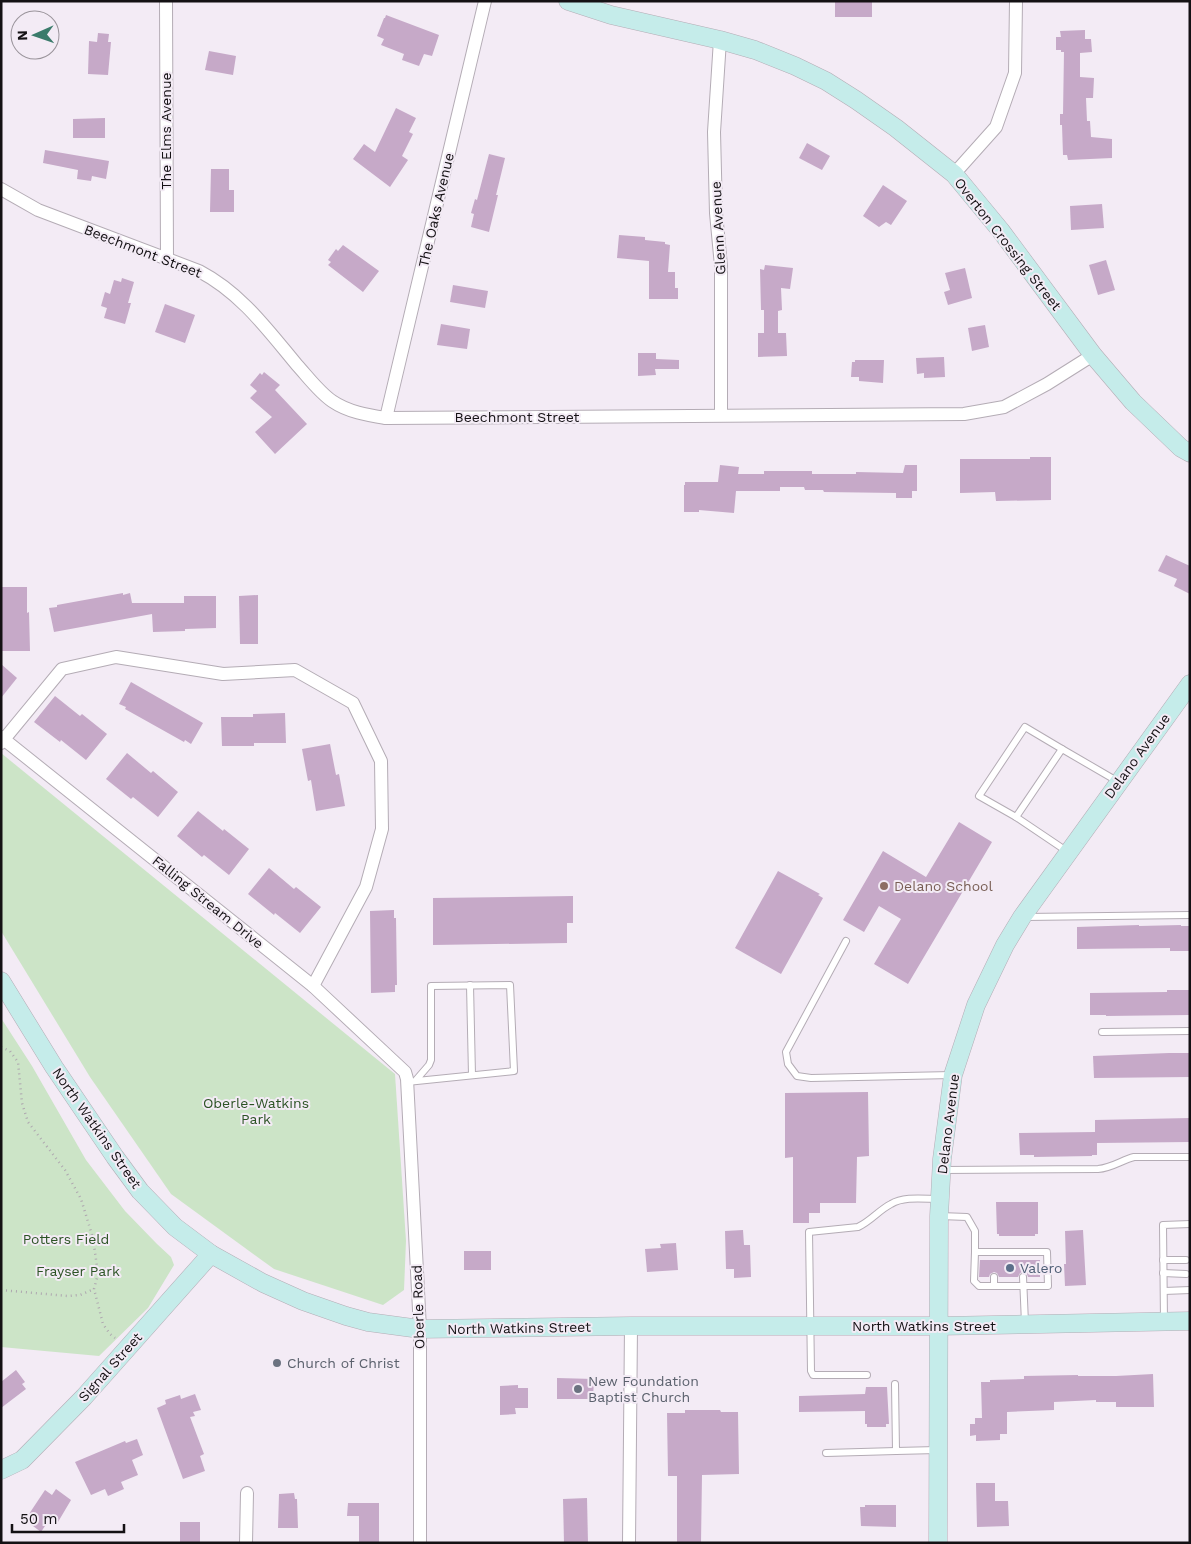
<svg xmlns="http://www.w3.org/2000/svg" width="1191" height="1544" font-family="'Work Sans',sans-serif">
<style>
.green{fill:#cce4c7}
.building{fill:#c6a9c8}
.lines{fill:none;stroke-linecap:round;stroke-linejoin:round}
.lane-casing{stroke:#b4acb5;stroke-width:8}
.street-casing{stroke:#b4acb5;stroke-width:14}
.secondary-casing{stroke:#b4acb5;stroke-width:19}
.path{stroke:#aea7af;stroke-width:2.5;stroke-dasharray:1 4;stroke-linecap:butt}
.lane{stroke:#fff;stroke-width:6}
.street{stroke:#fff;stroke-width:12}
.secondary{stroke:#c5ecea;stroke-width:18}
.education-dot{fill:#8d6e63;stroke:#f3ebf5;stroke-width:2}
.service-dot{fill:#5c6f8a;stroke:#f3ebf5;stroke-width:2}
.worship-dot{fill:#6b7280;stroke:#f3ebf5;stroke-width:2}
.labels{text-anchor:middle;stroke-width:4;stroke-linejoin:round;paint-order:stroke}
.street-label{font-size:14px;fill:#141114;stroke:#f3ebf5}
.education-label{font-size:14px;fill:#785e54;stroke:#f3ebf5;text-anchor:start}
.park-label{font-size:14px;fill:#2c5325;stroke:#f3ebf5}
.service-label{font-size:14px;fill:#4e5e75;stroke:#f3ebf5;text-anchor:start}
.worship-label{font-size:14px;fill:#5b616d;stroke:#f3ebf5;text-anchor:start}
</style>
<rect width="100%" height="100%" fill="#f3ebf5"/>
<g class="green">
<path d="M1,753L395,1074L406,1241L404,1290L383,1305L274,1269L171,1194L90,1077L1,931Z"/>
<path d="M1,1018L32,1066L86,1160L125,1211L157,1244L171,1257L174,1265L148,1308L99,1356L1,1347Z"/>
</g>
<g class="building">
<rect x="835" y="1" width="37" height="16"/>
<path d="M386,15L439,35L432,56L424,54L419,66L402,60L404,54L381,45L384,39L377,36L384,18H385Z"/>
<path d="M1085,30V39H1091L1092,52L1080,53V77L1094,78L1093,98H1086L1087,121H1090L1091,137L1112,139V158L1068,160L1067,155H1063L1062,125H1060V114H1063L1064,52H1061V50H1056V37H1061L1060,31Z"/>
<path d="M98,33L109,34L108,42H111L108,75L88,74L89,41L97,42Z"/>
<path d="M209,51L236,56L233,75L205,70Z"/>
<path d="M396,108L416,118L409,132L413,134L402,156L408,160L390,187L353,159L364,144L375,152Z"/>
<path d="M105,118V138H73V119Z"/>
<path d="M807,143L830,156L822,170L799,158Z"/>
<path d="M45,150L109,161L106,179L92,176L91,181L77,179L78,170L43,163Z"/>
<path d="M489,154L505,158L496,195H498L489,232L471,227L474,214L471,213L475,199L477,200Z"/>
<path d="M211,169H229V190H234V212H210Z"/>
<path d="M883,185L907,201L891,225L886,222L879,227L863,216Z"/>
<path d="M1102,204L1104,228L1071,230L1070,206Z"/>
<path d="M619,235L645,237V240L665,242V244L670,245L668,272H675V288H678V299H649V261L617,258Z"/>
<path d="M343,245L379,271L363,292L328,265L331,262L328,260L336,249L338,251Z"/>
<path d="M1106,260L1115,290L1098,295L1089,265Z"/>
<path d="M765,265L793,268L790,289L781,288L782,310L778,311V333H786L787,356L758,357V333H764V310H761L760,269L764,270Z"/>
<path d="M965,268L972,298L948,305L944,292L950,290L945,273Z"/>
<path d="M122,278L134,282L128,303H131L125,324L104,318L107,308L101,306L105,292L110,294L114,280L121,282Z"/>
<path d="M453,285L488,291L485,308L450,302Z"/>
<path d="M165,304L195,315L185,343L155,332Z"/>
<path d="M441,324L470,329L467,349L437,345Z"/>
<path d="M985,325L989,347L972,351L968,328Z"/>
<path d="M638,353H656V359L679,360V369H655L656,375L638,376Z"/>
<path d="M944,357L945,377L924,378V373L917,374L916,358Z"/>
<path d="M855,360H884L883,383L859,381V377H851L852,362H855Z"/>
<path d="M264,372L280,385L275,390L307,424L275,454L255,432L272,417L250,398L257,391L250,385L260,373L262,375Z"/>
<path d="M1030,457H1051V500L996,501L995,492L960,493V459H1030Z"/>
<path d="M720,465L739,467L738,474H764V471H812V474H856V472L903,473L905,465H917V491H912V498H896V493L824,492L823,490H805L804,487H780V491H736L734,513L699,510V512H684V485H685V482H718Z"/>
<path d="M1166,555L1190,566V594L1174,586L1177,579L1158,571Z"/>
<path d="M1,587H27V613L29,612L30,651H1Z"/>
<path d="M123,593V595L130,593L132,603H184V596H216V628L185,629V631L153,632L152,614L54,632L49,608L57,607V605Z"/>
<path d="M258,595V644H240L239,596Z"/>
<path d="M1,664L17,678L1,698Z"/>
<path d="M131,682L203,723L191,744L185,740L184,742L125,709L126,707L119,704Z"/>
<path d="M55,696L80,716L82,714L107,734L86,760L61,740L60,742L34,722Z"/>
<path d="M285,713L286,743H254V746H222L221,717H253V714Z"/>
<path d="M330,744L336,775L339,774L345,806L316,811L311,780L308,781L302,749Z"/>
<path d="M127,753L151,773L153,771L178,792L158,817L133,797L131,799L106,779Z"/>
<path d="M198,811L223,831L224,829L249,849L229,875L204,855L202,857L177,836Z"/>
<path d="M959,822L992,842L908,984L874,964L901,919L879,906L864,932L843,920L883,851L926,877Z"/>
<path d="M269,868L294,889L296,887L321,907L300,933L275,913L274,915L248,894Z"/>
<path d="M778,871L820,894L818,895L823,898L781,974L735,948Z"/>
<path d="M573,896V923H567V943L433,945V898Z"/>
<path d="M394,910V918H396L397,985H395V992L371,993L370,911Z"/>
<path d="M1139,925V926L1181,925V926H1190V951H1170V948L1077,949V927Z"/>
<path d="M1167,990H1190L1189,1015L1106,1016V1015H1090V993L1167,992Z"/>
<path d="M1169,1053H1190V1077L1094,1078L1093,1056Z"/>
<path d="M868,1092L869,1156L857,1157L856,1203H820V1213H809V1223H793V1157L785,1158V1093Z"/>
<path d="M1190,1118V1142L1097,1143V1155H1092V1156L1034,1157V1155H1020L1019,1133L1095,1132V1120Z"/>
<path d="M996,1202H1038V1234H1035V1236H999V1234H997Z"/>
<path d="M743,1230L744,1245H750L751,1277L734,1278V1269H726L725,1231Z"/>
<path d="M1083,1230L1086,1285L1065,1286L1064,1264H1066L1065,1231Z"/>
<path d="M676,1243L678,1270L647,1272L645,1249L661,1248L660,1244Z"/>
<rect x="464" y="1251" width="27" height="19"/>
<path d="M980,1260H1040V1277H1028L1027,1274L1023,1272L1020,1273L1018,1277H999L997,1273L994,1272L990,1274L989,1277H979Z"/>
<path d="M16,1370L25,1382L22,1384L26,1389L1,1408V1382Z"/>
<path d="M1153,1374L1154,1407H1116V1402H1096V1400L1054,1402V1410L1007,1412V1434H1000V1440L976,1441V1435L970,1436V1424H975V1418H982L981,1382H990V1380L1024,1379V1376L1078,1375V1376H1116Z"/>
<path d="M557,1378L594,1379L593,1399H557Z"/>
<path d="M518,1385V1388H528V1408H515L516,1414L500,1415V1386Z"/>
<path d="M866,1387H887L889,1424H886V1427H867V1424H865V1411L799,1412V1396L865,1394Z"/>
<path d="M195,1394L201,1410L193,1412L195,1416L190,1417L204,1454L200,1456L205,1471L183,1479L157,1408L166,1404L165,1400L180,1395L181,1399Z"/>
<path d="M685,1410H720L721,1412H738L739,1474L702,1475L701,1543H677V1476H668L667,1413H685Z"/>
<path d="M137,1439L143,1455L132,1460L138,1475L121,1482L124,1489L108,1496L105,1489L91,1495L75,1462L125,1441L126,1443Z"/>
<path d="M976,1483H995V1501H1008L1009,1526L977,1527Z"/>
<path d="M56,1489L71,1500L58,1522L51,1517L41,1532L25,1520L45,1490L52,1495Z"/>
<path d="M294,1493L295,1499H297L298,1528H278L279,1494Z"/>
<path d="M587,1498L588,1543H564L563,1499Z"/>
<path d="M348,1503H379V1543H359V1516H347Z"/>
<path d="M865,1505H896V1527L861,1526L860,1507H865Z"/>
<rect x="180" y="1522" width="20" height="21"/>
</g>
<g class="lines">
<g class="lane-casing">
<g id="lane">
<path d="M1016,817L979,796L1025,727L1062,749"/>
<path d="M1068,852L1016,817L1062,749L1117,781"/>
<path d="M1025,917L1190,915"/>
<path d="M846,941L786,1052L788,1064L797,1076L811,1078L952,1075"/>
<path d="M470,985L472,1075"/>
<path d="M1102,1032L1190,1031"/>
<path d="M407,1082L514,1071L510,985L431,986V1060L429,1065L416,1080"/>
<path d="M943,1170L1098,1169C1112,1168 1122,1160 1134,1157H1190"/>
<path d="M940,1216L967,1217L975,1231V1252H1047L1048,1286H979L974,1281L975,1252"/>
<path d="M1163,1260H1186"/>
<path d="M1163,1273L1186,1274"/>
<path d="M1023,1277L1025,1323"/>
<path d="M994,1286V1277"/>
<path d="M1164,1291L1190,1290"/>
<path d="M1164,1321L1163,1225L1190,1224"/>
<path d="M867,1375H813L811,1371L809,1232L858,1227C871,1221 879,1210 891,1204C904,1196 924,1199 939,1199"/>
<path d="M895,1384L896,1451L937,1450"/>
<path d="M826,1453L896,1451"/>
</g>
</g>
<g class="street-casing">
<g id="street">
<path d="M166,1L167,260"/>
<path d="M720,40L714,132L716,213L721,266V415"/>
<path d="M954,174L996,127L1015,73L1016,1"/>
<path d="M1,189L38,210L199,271C241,293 267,329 297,365C308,377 319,392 332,401C348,412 367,415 386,418L964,414L1004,407L1047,384L1093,355"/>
<path d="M386,418L485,1"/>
<path d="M1,737L313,986L405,1072L407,1079L420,1329V1543"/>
<path d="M1,743L62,669L116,657L223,674L295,670L353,703L381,761L382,829L366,887L313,986"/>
<path d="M246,1543L247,1493"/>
<path d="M629,1543L631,1326"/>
</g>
</g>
<g class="secondary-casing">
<g id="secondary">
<path d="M568,1L611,15L720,40L755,50L795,66L826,81L856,100L896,128L954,174L1001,231L1093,355L1133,402L1181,448L1190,453"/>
<path d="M1,981L54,1067L115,1157L140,1191L175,1227L211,1254L263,1283L303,1301L346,1316L368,1322L420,1329L631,1326H939L1190,1321"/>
<path d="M1,1470L22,1460L84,1397L211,1254"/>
<path d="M938,1543L939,1216L942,1159L953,1075L976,1005L1005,945L1022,917L1190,684"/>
</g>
</g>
<g class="path">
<path d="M1,1047L10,1051L18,1062L22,1103L28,1122L65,1170L81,1199L93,1238L98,1274L94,1289L103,1324L110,1334L115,1338"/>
<path d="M1,1290L68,1296L80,1295L94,1289"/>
</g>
<use href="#lane" class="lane"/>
<use href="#street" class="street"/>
<use href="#secondary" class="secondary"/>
</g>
<circle class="education-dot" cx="884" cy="886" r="5"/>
<circle class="service-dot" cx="1010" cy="1268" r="5"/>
<g class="worship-dot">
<circle cx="277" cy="1363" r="5"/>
<circle cx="578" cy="1389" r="5"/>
</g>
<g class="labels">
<g class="street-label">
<text transform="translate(166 131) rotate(-90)" y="5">The Elms Avenue</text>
<text transform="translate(436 210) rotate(-77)" y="5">The Oaks Avenue</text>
<text transform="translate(718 228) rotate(-93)" y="5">Glenn Avenue</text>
<text transform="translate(1008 244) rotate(52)" y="5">Overton Crossing Street</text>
<text transform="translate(143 251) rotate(21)" y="5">Beechmont Street</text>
<text x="517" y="422">Beechmont Street</text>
<text transform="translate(1137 756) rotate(-54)" y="5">Delano Avenue</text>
<text transform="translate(208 902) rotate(39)" y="5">Falling Stream Drive</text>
<text transform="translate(948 1124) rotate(-83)" y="5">Delano Avenue</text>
<text transform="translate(97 1128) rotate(55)" y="5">North Watkins Street</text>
<text transform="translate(418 1307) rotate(-92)" y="5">Oberle Road</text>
<text x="924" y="1331">North Watkins Street</text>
<text transform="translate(519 1328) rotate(-1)" y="5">North Watkins Street</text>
<text transform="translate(110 1367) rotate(-48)" y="5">Signal Street</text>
</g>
<g class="education-label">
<text x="894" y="891">Delano School</text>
</g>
<g class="park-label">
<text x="256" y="1108">Oberle-Watkins<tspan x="256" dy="16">Park</tspan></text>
<text x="66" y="1244">Potters Field</text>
<text x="78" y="1276">Frayser Park</text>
</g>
<g class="service-label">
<text x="1020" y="1273">Valero</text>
</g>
<g class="worship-label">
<text x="287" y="1368">Church of Christ</text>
<text x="588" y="1386">New Foundation<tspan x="588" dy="16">Baptist Church</tspan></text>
</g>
</g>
<rect width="1191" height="1544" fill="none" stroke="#141114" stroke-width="5"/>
<g transform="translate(35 35) rotate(268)"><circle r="24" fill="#f3ebf5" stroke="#9a949b"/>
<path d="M0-4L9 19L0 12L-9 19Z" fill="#3a7b6b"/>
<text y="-8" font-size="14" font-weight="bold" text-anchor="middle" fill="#141114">N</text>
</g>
<path d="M12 1524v8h112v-8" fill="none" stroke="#141114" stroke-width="2.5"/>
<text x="20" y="1524" font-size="15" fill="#141114" stroke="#f3ebf5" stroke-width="4" paint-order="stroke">50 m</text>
</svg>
